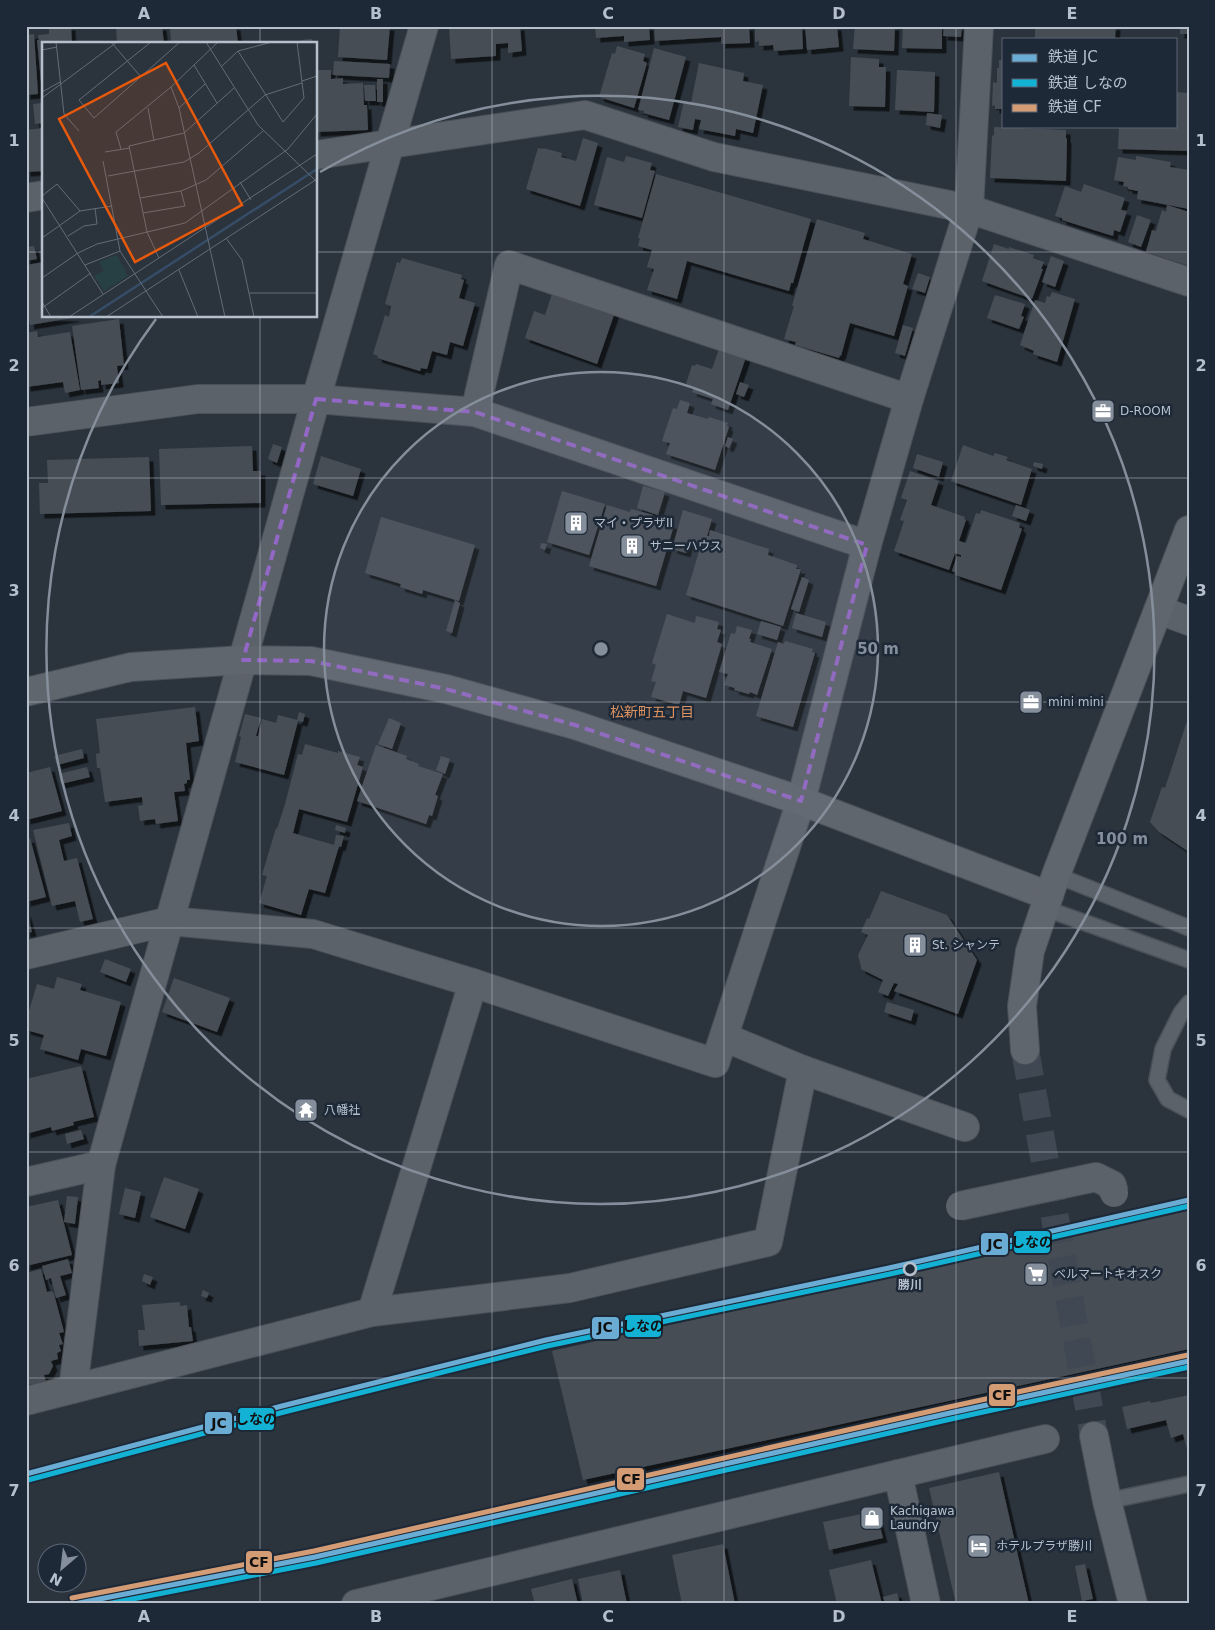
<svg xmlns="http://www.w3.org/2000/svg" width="1215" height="1630" font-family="'DejaVu Sans','Noto Sans JP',sans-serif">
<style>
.building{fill:#464d55;filter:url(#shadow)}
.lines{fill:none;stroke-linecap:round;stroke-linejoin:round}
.secondary-tunnel{stroke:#404953;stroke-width:28;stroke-dasharray:28 14;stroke-linecap:butt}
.lane-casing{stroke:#4a5057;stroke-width:18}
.street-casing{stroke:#4a5057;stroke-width:30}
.secondary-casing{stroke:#4a5057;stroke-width:30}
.lane{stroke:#5c626a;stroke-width:15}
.street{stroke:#5c626a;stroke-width:28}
.secondary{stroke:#60666e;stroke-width:28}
.street-bridge-casing{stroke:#4a5057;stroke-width:30;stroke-linecap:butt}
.street-bridge{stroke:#5c626a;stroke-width:28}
.rail-1-casing{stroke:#1e2938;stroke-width:9}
.rail-2-casing{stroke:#1e2938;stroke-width:9}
.rail-3-casing{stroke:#1e2938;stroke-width:9}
.rail-1{stroke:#6aacd3;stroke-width:5}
.rail-2{stroke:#13b2d5;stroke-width:5}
.rail-3{stroke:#d39c74;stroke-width:5}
.marked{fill:none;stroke:#9367c5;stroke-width:4;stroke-dasharray:10 6;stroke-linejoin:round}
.grid{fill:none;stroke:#b6c0cd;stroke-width:1;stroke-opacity:0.55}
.ring{fill:none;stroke:#858f9b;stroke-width:2.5}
.stop-dot{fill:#1e2938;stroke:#b6c0cd;stroke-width:2.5}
.labels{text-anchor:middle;stroke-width:5;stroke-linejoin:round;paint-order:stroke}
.poi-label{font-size:12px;fill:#b6c0cd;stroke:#1e2938;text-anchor:start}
.stop-label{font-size:12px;font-weight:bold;fill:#b6c0cd;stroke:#1e2938}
.neighbourhood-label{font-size:14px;fill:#de9360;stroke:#1e2938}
.inset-river{fill:none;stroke:#364d68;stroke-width:2.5}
.inset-road{fill:none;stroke:#636c77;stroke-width:1}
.view{fill:#e8590c;fill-opacity:0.15;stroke:#e8590c;stroke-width:2.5}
.inset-edge{fill:none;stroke:#b6c0cd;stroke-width:2.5}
.centre{fill:#858f9b;stroke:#1e2938;stroke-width:2.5}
.ring-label{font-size:15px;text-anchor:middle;font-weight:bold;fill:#858f9b;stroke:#1e2938;stroke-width:5;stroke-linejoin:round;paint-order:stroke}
.line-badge{stroke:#1e2938;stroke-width:2}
.pale-badge-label{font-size:14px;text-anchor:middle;font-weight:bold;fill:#111}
.neatline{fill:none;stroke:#b6c0cd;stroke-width:2}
.grid-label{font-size:16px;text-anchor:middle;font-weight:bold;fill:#b6c0cd}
</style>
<defs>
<filter id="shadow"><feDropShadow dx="4.5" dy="4.5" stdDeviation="0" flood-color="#0009"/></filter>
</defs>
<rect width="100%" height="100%" fill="#2b343d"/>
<g class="building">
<path d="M49,26H71L72,44H44V92H42L37,40H39L38,35L49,34Z"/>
<path d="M116,26H162L164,44H117Z"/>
<path d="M170,26H236L238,44H171Z"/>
<path d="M340,26H390L387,60L338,57Z"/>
<path d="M449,26H520L522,51L508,53V43L496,44V56L451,59Z"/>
<path d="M595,26H649L650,40L624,42V36L596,38Z"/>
<path d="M654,26H749L750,43L721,44V37L655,41Z"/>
<path d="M755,26H802L803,49L774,51L773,45L759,46V41L755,42Z"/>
<path d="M805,26H837L839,47L807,50Z"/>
<path d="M855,26H895L894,51L853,49Z"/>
<path d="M903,26H942V49L902,48Z"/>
<path d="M944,26H962L961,37L943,36Z"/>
<path d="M1039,26H1116L1115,39H1035V27Z"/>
<rect x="1180" y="26" width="9" height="8"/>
<path d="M34,34L38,94L26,95V35Z"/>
<path d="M312,39L313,44H301V40Z"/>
<path d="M617,46L645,54L643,61L647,63L634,108L599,97L612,53L615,54Z"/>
<path d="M654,48L686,57L669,120L643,113L644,111L638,110Z"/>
<path d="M851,57L879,59V67H886L885,107L849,106Z"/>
<path d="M999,60H1004V109H995V105L992,106L993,82L997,83V68H999Z"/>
<path d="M334,61L390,64L389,78L333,75Z"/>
<path d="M699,63L744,73L743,81L763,85L753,133L736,129L735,136L699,129L701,120L695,119L693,130L678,127L684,101L691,103Z"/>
<path d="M316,70H331V79L343,78V84L363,83L364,105H367L368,130L316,132Z"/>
<path d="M897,70L935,72L934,112L895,110Z"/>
<rect x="377" y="79" width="6" height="23"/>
<path d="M364,85H375L376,101H365Z"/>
<path d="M1176,92L1189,93V151L1118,149L1119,126H1176Z"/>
<path d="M42,103L44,123L35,124L33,104Z"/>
<path d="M927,113L942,115L940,128L926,125Z"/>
<path d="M994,127L1066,130V138L1067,139L1066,181L990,178L992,136L994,135Z"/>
<path d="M44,128V171L26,172V130Z"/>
<path d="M583,138L598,143L580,206L526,189L538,148L543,149V148L562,153L561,157L576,161Z"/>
<path d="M626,156L652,163L650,170L655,171L642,218L594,205L607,157L624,162Z"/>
<path d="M1136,156L1171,162L1170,167L1189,170V209L1137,199L1138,191L1128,189V187L1123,186L1124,182L1114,180L1118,157L1136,160Z"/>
<path d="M656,174L811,219L793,283H791L789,291L687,261L677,299L647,290L654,269L647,267L652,250L638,246L640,238H638Z"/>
<path d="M1084,184L1125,198L1121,210L1127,211L1120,232L1114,230L1113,236L1062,220V218L1055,216L1065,186L1081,192Z"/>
<path d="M1167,205L1189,212V266L1146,252L1152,230L1156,231L1162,210L1166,212Z"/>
<path d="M1137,215L1151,220L1141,247L1128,242Z"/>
<path d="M817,219L865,233L863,239L912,254L903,284L908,286L894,336L850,323L841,356L840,355L839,358L795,345L796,342L784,339L794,306H792Z"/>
<path d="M994,244L1009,249V247L1034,255L1033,258L1044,262L1041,269H1043L1032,299L982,281Z"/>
<path d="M34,246L37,259L26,261V247Z"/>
<path d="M1051,256L1064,261L1055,287L1042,282Z"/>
<path d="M402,258L462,275L461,279L464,280L459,298L475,303L463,346L450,342L447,355L432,351L427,369L421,368L420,371L377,358L378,356L373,354L385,315L389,317L391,306L385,304L397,262L400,263Z"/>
<path d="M44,262V316L78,317L30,325L26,303V265Z"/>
<path d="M918,273L930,277L925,293L912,289Z"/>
<path d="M553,291L615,312L597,364L525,338L534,311L545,315Z"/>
<path d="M1052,292L1075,299L1057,362L1033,354L1034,351L1020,345L1035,300L1045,303L1047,296L1050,297Z"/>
<path d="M995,295L1025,304L1021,316L1024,317L1019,329L987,318Z"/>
<path d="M119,319L124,365L117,366L119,383L101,385V380L98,381L99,388L81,390L72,326Z"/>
<path d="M903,325L913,328L905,356L895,353Z"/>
<path d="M37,331L38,337L70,332L80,390L65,393L63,382L26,387V333Z"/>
<path d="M719,349L746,357L728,410L711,404L713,399L692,392L694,387L686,384L692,365L695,366L696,364L712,369Z"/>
<path d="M740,382L749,385L744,397L736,394Z"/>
<path d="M680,400L690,403L687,413L708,419L709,417L728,423L727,426L729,427L715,470L666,454L670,443L662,441L673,408L677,409Z"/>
<path d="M728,437L733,439L729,448L725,446Z"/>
<path d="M273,444L282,447L277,463L268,459Z"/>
<path d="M963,445L993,456L995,453L1008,457L1006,460L1032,469L1021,505L951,481Z"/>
<path d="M252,446L253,471H261V503L161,505L159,449Z"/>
<path d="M917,454L943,462L939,477L913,468Z"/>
<path d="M321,456L361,469L353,496L313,484Z"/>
<path d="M149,457L151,511L40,514L39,483H48L47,460Z"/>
<path d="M1034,462L1043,464L1042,469L1033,466Z"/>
<path d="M910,471L939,481L931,505L965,517L964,519L966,520L959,541L966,543L976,513L980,514L981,510L1020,523L1019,527L1022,529L1001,590L955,575L956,573L952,571L957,556L961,557V555L955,553L949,570L894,551L904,521L900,520L907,500L901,498Z"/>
<path d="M643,486L665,492L658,515L637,508Z"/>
<path d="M562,491L605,504L589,555L547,542Z"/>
<path d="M607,505L630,512L631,509L653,515L652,519L674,525L656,586L589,566Z"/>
<path d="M1016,505L1030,510L1026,521L1012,516Z"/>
<path d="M683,510L712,519L707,536H709L710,530L769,549L768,555L797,565L796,569H801L783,626L686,595L701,545L689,542L686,553L672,549Z"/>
<path d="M381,517L475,545L459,601L423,590L422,594L400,587L401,584L365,573Z"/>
<path d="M541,543L547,544L545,550L540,548Z"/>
<path d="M802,577L809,580L799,612L791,609Z"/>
<path d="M455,600L460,603L452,633L446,631Z"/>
<path d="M796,613L826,622L822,637L792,628Z"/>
<path d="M667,614L695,623L696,616L719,622L717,629L721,630L717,642L722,644L706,698L683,691L679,705L651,697L656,682L651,681L656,665L652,663Z"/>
<path d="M761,621L781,627L777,640L757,634Z"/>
<path d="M737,626L752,630L749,639H751L750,642L772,649L757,695L750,692L749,694L734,690L735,688L724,685L728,674L719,672L731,633L735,634Z"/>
<path d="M785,641L813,649L812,652L815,653L793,727L756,716L778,642L784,644Z"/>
<path d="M195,707L199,741L186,743L190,780H187V783L184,784L185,791L174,792L178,821L156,824L155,819L140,821L138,806L143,805L142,797L105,802L100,768H97L96,754L100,753L96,719Z"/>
<path d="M299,712L305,714L303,722L298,721L284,775L235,762L241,737L239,736L245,714L261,718L256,736H258L262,719L276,723L278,715L297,720Z"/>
<path d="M389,718L401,723L392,749L378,744Z"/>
<path d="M1188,718H1189V852L1159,832L1150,822L1162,787L1165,788Z"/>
<path d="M305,744L338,753V751L360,757L357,765L363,767L347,822L299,809L293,833L334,845L336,835L344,836L341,847L339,846L325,893L309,889L301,915L259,903L267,876L262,875L276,828L277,829L285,804L298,754L302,755Z"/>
<path d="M376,745L407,756L406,759L419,764L418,766L443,774L435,795L438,796L432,816L429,815L426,824L357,801Z"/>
<path d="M82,749L84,758L57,765L54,756Z"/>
<path d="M441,756L450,759L445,774L436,770Z"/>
<path d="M50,767L62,811L26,820V773Z"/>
<path d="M87,767L90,777L61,784L59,774Z"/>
<path d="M69,823L72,836L59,840L64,861L77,858L93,919L80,922L75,901L52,906L33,830Z"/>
<path d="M336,825L346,828L345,833L335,830Z"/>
<path d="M30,838L46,897L26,902V839Z"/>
<path d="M881,891L947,915L977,960L958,1014L894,991L898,984L894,983L888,996L878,992L883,980L861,969V967L858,955L868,935L861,932L867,918L869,919Z"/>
<path d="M26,911L32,932L26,933Z"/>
<path d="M105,959L131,969L126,982L100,972Z"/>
<path d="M57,977L82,984L80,990L121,1002L106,1056L81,1049L78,1060L40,1049L44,1035L26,1030V1021L37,984L54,989Z"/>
<path d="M174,978L230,998L217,1032L162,1012Z"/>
<path d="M887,1002L914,1010L911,1021L884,1012Z"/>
<path d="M81,1066L94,1117L73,1122L74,1125L52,1131L51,1127L26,1134V1079Z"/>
<path d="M81,1130L84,1139L67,1144L65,1134Z"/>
<path d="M164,1177L199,1189L185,1229L150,1217Z"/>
<path d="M125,1188L141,1192L135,1218L119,1214Z"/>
<path d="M67,1196L78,1197L75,1224L64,1222Z"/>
<path d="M58,1200L72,1255L26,1266V1207Z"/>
<path d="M1189,1210V1349L583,1480L552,1351Z"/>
<path d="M68,1259L72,1273L60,1276L66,1295L56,1298L51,1278L46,1280L42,1266Z"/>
<path d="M41,1269L47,1292L52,1291L54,1294L64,1332L59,1333L63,1344L59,1345L61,1351L57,1353L58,1359L51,1361L53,1366L49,1374L44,1375L47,1386L34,1389L33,1384L26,1385V1273Z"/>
<path d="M144,1274L153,1277L150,1285L142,1281Z"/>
<path d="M203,1290L209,1293L207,1298L201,1296Z"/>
<path d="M180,1302V1306L187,1305L189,1327H191L193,1341L139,1346L138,1330H145L142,1305Z"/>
<path d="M1189,1395V1456L1183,1434L1171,1438L1166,1420L1127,1429L1122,1407L1150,1401L1151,1403Z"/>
<path d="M999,1472L1029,1604H956L929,1488Z"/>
<path d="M876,1511L883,1538L829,1550L823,1522Z"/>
<path d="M723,1544L735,1604H682L672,1555Z"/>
<path d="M871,1560L882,1604H837L829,1570Z"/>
<path d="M1085,1564L1093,1599L1082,1601L1075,1566Z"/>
<path d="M620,1570L627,1604H583L578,1579Z"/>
<path d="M572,1579L578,1604H535L531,1589Z"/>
<path d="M897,1593L900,1604H885L883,1597Z"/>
</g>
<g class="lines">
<path class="secondary-tunnel" d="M1025,1050L1094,1436"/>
<g class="lane-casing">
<g id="lane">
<path d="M1056,875L1189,928"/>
<path d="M1044,908L1189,960"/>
<path d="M1189,1003L1181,1013L1163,1049L1157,1080L1168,1099L1189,1110"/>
<path d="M1107,1501L1189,1484"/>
</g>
</g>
<g class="street-casing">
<g id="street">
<path d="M316,155L585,115L714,157L969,209L1189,282"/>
<path d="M26,198L44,195"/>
<path d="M475,412L509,265L909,399"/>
<path d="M26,422L198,399H316L475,412L867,545L801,801L715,1063L473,983L313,934L170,921L26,955"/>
<path d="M867,545L909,399L969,209L979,26"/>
<path d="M1159,610L1189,621"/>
<path d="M724,1037L803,1070L965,1127"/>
<path d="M26,1182L101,1165"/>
<path d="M372,1312L473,983"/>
<path d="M73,1389L372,1312L570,1288L768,1242L803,1070"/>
<path d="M26,1401L73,1389L101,1165L316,399L424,26"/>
<path d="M898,1474L1045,1439"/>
<path d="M356,1604L898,1474L926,1604"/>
</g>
</g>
<g class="secondary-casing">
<g id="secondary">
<path d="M26,692L131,667L243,660L311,661L446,689L575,725L801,801L1049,896"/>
<path d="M1025,1050L1022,1006L1030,951L1056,875L1189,530"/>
<path d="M1094,1436L1107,1501L1133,1604"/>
</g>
</g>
<use href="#lane" class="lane"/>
<use href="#street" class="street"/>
<use href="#secondary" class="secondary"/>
<g class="street-bridge-casing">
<path id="street-bridge" d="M960,1206L1096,1177L1112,1185L1114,1193"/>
</g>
<use href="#street-bridge" class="street-bridge"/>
<g class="rail-1-casing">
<g id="rail-1">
<path d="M26,1474L282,1406L546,1340L889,1268L1189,1200"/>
<path d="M74,1604L315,1557L950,1413L1189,1361"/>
</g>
</g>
<g class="rail-2-casing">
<g id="rail-2">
<path d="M28,1480L284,1412L547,1346L890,1274L1189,1206"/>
<path d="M107,1604L316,1563L951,1419L1189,1367"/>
</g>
</g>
<g class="rail-3-casing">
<path id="rail-3" d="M72,1598L314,1551L949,1407L1188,1355"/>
</g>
<use href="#rail-1" class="rail-1"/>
<use href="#rail-2" class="rail-2"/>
<use href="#rail-3" class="rail-3"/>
</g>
<path class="marked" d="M316,399L475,412L867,545L801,801L575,725L446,689L311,661L243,660Z"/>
<path class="grid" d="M260,26V44M492,26V1604M724,26V1604M956,26V1604M26,252H44M316,252H1189M260,316V1604M26,478H1189M26,702H1189M26,928H1189M26,1152H1189M26,1378H1189"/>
<circle cx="601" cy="649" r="277" fill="#858f9b" fill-opacity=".12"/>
<g class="ring">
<circle cx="601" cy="649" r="277"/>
<path d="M320 172A554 554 0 1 1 156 319"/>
</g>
<defs>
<g id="office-square" transform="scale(1.25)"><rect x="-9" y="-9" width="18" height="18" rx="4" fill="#858f9b" stroke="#1e2938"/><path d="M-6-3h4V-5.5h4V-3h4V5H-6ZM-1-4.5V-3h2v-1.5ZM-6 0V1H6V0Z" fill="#fff"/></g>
<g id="building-square" transform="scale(1.25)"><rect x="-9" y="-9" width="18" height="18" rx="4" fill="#858f9b" stroke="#1e2938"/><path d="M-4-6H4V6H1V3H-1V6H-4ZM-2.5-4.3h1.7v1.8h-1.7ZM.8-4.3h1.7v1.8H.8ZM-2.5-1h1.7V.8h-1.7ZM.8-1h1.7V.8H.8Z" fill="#fff"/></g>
<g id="temple-square" transform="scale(1.25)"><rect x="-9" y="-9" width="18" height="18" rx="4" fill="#858f9b" stroke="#1e2938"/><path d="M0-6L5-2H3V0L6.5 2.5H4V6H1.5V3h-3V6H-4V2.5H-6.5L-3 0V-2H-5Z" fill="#fff"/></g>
<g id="supermarket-square" transform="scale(1.25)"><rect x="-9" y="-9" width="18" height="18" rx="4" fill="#858f9b" stroke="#1e2938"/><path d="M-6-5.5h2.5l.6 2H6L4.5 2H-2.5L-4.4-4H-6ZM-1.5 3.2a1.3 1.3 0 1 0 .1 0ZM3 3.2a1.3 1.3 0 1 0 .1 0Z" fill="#fff"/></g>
<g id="shop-square" transform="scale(1.25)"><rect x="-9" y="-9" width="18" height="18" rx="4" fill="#858f9b" stroke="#1e2938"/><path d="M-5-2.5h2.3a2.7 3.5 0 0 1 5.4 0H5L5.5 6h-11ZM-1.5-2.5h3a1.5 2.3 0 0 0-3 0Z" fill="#fff"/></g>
<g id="hotel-square" transform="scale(1.25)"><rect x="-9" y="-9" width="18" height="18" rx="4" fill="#858f9b" stroke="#1e2938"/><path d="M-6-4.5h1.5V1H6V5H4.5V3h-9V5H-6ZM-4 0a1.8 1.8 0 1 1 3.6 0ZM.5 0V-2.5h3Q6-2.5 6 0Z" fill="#fff"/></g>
</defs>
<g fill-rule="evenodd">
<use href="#office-square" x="1103" y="411"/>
<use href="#building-square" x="576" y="523"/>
<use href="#building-square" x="632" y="546"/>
<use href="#office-square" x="1031" y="702"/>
<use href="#building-square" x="915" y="945"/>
<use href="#temple-square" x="306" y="1110"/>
<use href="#supermarket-square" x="1036" y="1274"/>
<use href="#shop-square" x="872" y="1518"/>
<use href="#hotel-square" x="979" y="1546"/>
</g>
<circle class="stop-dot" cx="910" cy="1269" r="6"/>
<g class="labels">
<g class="poi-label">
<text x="1120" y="415">D-ROOM</text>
<text x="594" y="527">マイ・プラザII</text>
<text x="650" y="550">サニーハウス</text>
<text x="1048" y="706">mini mini</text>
<text x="932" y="949">St. シャンテ</text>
<text x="324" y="1114">八幡社</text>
<text x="1054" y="1278">ベルマートキオスク</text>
<text x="890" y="1515">Kachigawa<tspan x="890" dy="14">Laundry</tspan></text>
<text x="996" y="1550">ホテルプラザ勝川</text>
</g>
<g class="stop-label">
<text x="910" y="1289">勝川</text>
</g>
<g class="neighbourhood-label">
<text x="652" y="717">松新町五丁目</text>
</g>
</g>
<g transform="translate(42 42)">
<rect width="275" height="275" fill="#2b343d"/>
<path d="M75,213L86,234L62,249L52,234L62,229L57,220Z" fill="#274044"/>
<path class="inset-river" d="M47,275L275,127"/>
<path class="inset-road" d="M14,0L22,72M69,0L99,35M109,0L37,58L52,76L138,0M164,0L216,83L275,140M176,0L129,45L137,66L183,275M0,8L15,5M196,9L241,80L262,56L255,0M152,23L175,61M179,25L196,9L230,0M260,39L275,34M192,46L142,91L87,104L98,156L139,149L164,138L221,89M0,50L18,40M0,56L75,0M106,66L112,99M137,66L163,42M22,72L37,89M79,107L74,90L129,45M63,110L88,106M61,119L78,209L121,275M66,134L142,120L157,111L223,53L260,41M198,140L209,158M0,154L15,142L38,169M0,156L61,252M98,156L105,190L117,216M101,171L143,164L139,149M26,194L42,184L55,182L53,166M0,196L38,169L70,164M184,196L200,218L212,275M43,223L78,209M137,228L156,275M0,236L36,211L55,202L143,181L246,107L275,72M207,251H275M0,260L9,275M0,266L49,231M27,275L275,112M64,275L275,137"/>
<path class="view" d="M124,21L200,163L93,220L17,77Z"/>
<rect width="275" height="275" class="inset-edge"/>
</g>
<circle cx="601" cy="649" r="8" class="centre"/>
<g class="ring-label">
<text x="878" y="654">50 m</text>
<text x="1122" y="844">100 m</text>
</g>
<g class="line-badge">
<rect x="1013" y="1230" width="38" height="24" rx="5" fill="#13b2d5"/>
<rect x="980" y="1232" width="29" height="24" rx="5" fill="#6aacd3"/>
<rect x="624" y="1314" width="38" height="24" rx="5" fill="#13b2d5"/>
<rect x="591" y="1316" width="29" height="24" rx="5" fill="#6aacd3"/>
<rect x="988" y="1383" width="28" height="24" rx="5" fill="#d39c74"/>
<rect x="237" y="1407" width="38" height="24" rx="5" fill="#13b2d5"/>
<rect x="204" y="1411" width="29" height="24" rx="5" fill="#6aacd3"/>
<rect x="616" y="1467" width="29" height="24" rx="5" fill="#d39c74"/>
<rect x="245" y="1550" width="28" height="24" rx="5" fill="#d39c74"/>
</g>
<g class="pale-badge-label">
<text x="1032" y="1247">しなの</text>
<text x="995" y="1249">JC</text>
<text x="643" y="1331">しなの</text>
<text x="605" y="1332">JC</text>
<text x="1002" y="1400">CF</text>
<text x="256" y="1424">しなの</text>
<text x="219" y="1428">JC</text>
<text x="631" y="1484">CF</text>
<text x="259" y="1567">CF</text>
</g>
<rect width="1215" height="1630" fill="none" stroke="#1e2938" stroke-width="55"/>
<rect x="1002" y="38" width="175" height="90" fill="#1e2938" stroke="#5b6574"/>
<rect x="1012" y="54" width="25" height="8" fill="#6aacd3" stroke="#5b6574"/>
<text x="1048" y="62" font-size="15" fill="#b6c0cd">鉄道 JC</text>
<rect x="1012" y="79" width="25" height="8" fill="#13b2d5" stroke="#5b6574"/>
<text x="1048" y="88" font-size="15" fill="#b6c0cd">鉄道 しなの</text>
<rect x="1012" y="104" width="25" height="8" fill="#d39c74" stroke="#5b6574"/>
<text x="1048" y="112" font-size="15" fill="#b6c0cd">鉄道 CF</text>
<g transform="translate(62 1568) rotate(208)"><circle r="24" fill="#1e2938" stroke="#5b6574"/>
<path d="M0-4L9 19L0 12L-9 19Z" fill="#858f9b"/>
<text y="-8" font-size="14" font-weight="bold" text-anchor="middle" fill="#b6c0cd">N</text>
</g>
<rect x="28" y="28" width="1160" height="1574" class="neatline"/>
<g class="grid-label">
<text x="144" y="19">A</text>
<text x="376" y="19">B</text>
<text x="608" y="19">C</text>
<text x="839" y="19">D</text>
<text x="1072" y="19">E</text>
<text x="14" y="146">1</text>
<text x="1201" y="146">1</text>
<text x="14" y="371">2</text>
<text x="1201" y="371">2</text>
<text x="14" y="596">3</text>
<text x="1201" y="596">3</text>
<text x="14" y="821">4</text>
<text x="1201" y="821">4</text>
<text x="14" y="1046">5</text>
<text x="1201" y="1046">5</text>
<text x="14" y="1271">6</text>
<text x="1201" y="1271">6</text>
<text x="14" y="1496">7</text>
<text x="1201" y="1496">7</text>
<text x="144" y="1622">A</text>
<text x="376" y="1622">B</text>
<text x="608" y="1622">C</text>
<text x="839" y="1622">D</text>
<text x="1072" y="1622">E</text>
</g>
</svg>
